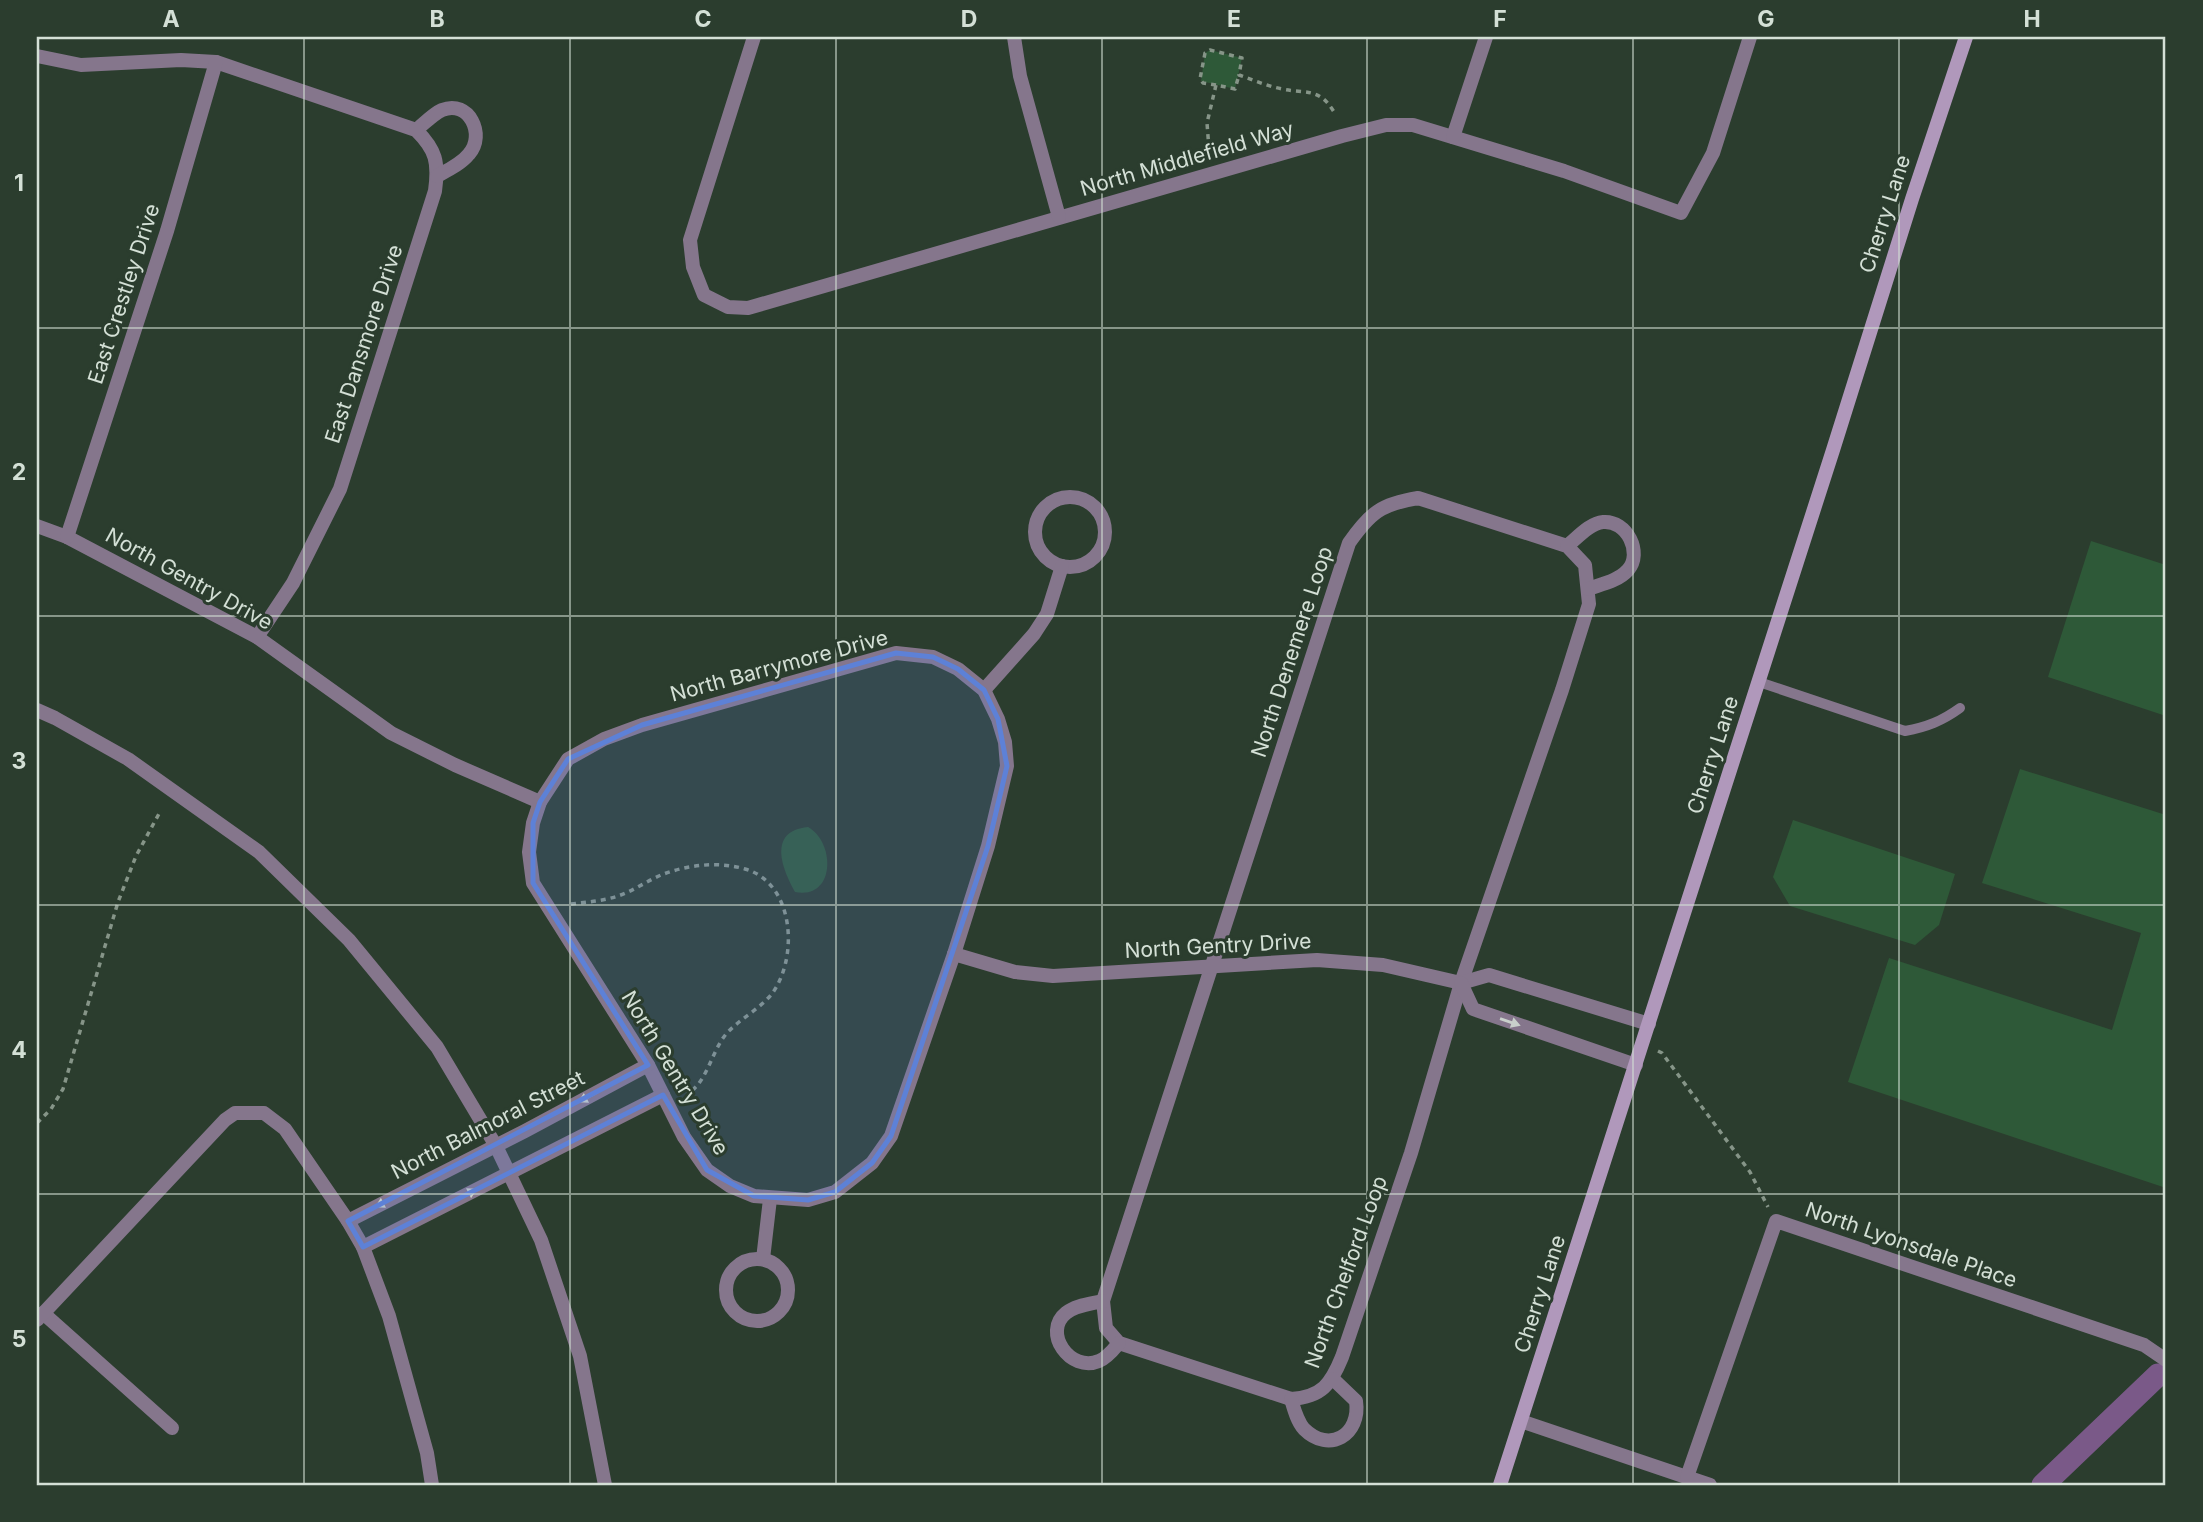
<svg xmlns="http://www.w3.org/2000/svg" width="2203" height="1522" font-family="Inter,sans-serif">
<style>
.green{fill:#2e5938}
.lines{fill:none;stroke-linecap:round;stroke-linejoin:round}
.canal{stroke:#7a5988;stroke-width:23}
.path{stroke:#869588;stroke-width:3.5;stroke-dasharray:5 5;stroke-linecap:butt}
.service{stroke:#85768c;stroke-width:10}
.minor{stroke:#85768c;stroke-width:14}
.tertiary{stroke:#85768c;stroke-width:14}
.secondary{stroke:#b098bb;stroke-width:14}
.oneway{fill:#c8d0cb}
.marked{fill:#5d81d7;fill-opacity:0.2;stroke:#5d81d7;stroke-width:5;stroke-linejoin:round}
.grid{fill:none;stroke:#d4e0d6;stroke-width:2;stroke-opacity:0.55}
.labels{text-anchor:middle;stroke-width:6;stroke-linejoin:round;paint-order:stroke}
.street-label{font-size:21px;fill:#d4e0d6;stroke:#2b3d2e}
.neatline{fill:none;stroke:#d4e0d6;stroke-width:2.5}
.grid-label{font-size:23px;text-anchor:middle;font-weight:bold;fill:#d4e0d6}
</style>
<rect width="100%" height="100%" fill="#2b3d2e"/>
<g class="green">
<path d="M1210,50L1242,58L1235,89L1201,81L1205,53Z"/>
<path d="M2091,541L2166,565V716L2048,677Z"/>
<path d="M2020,769L2166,815V1188L1848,1082L1889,958L2112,1030L2141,933L1982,883Z"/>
<path d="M1793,820L1955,874L1939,925L1915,945L1790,906L1773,877Z"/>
<path d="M808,827C836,843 835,900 795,892C782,869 767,831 808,827Z"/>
</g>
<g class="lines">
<path class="canal" d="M2043,1485L2158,1375"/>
<g class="path">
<path d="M1216,85L1203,83L1200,79L1205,53L1210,50L1242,58L1239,75C1253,80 1267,86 1282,89C1306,94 1319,87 1334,112"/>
<path d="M1209,149L1207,123L1216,85L1235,89L1239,75"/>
<path d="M571,904C587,902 603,901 618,896C633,891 647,881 661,875C687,865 718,861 745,869C795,883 799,959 771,995C758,1010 740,1019 727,1033C711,1051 708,1082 687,1094"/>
<path d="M1658,1051L1662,1053L1750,1172L1768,1207"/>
<path d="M37,1123L51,1109L63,1089L118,902L136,856L161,810"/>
</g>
<path class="service" d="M1759,682L1905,731C1927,727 1942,721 1960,708"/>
<g class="minor">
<path d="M754,37L690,240L693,267L704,295L728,307L748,308L1342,136L1386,125H1413L1564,171L1681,213L1713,153L1750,37"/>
<path d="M1014,37L1020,76L1059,217"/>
<path d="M37,56L81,65L181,60L216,62L416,130C436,150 439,162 435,191L340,489L293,583L257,637"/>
<path d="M416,130C424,124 433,114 442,110C469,99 486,135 469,154C461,164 448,170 437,176"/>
<path d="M1453,137L1486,37"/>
<circle cx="1070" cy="532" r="35"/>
<path d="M1418,498L1567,546L1585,565L1589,604L1562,690L1461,983L1411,1153L1342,1357C1331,1384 1322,1397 1291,1399L1119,1343L1106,1328L1103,1301L1349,543C1370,513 1381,504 1418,498Z"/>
<path d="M37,526L67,537L257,637L391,733L455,765L540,802"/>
<path d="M67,537L167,231L216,62"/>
<path d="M1567,546C1577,538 1590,523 1603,522C1627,520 1643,553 1628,570C1618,581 1602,584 1588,589"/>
<path d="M896,653L933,657L958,669L984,690L998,719L1005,742L1007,766L988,846L954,954L891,1136L872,1163L835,1192L808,1200L754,1196L730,1186L707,1170L684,1137L648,1065L533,883L529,852L533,823L540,802L568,759L604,739L642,725Z"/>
<path d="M984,690L1034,634L1047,614L1062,566"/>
<path d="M954,954L1015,972L1053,976L1317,960L1383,965L1461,983L1489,975L1649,1024"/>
<path d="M1461,983L1473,1009L1636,1065"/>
<path d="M348,1221L525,1131L648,1065"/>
<path d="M363,1247L663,1095"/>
<circle cx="757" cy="1290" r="31"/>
<path d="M763,1259L770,1199"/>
<path d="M1103,1301C1091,1304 1076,1305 1066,1313C1042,1332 1070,1373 1099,1361C1107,1358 1114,1349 1119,1343"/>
<path d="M43,1313L172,1428"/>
<path d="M37,1320L225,1120L235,1113H264L285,1129L348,1221L363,1247L389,1316L427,1453L432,1485"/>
<path d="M1291,1399C1294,1409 1297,1421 1304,1429C1329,1454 1361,1435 1356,1401L1333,1379"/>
<path d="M1521,1421L1710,1485"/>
<path d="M1687,1477L1776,1221L2144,1345L2166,1360"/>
</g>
<path class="tertiary" d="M37,710L55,718L128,759L259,852L349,940L437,1047L496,1146L541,1240L580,1356L605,1485"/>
<path class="secondary" d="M1500,1485L1833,450L1912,199L1966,37"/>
</g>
<defs><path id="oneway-solid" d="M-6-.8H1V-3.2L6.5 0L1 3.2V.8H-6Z" transform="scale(1.75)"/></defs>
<g class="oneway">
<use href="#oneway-solid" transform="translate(1510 1022) rotate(19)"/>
<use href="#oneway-solid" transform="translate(588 1097) rotate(152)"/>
<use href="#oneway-solid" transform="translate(467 1194) rotate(-27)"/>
<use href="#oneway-solid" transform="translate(385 1202) rotate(153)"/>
</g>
<path class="marked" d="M896,653L933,657L958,669L984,690L998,719L1007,766L988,846L891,1136L872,1163L835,1192L808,1200L754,1196L707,1170L663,1095L363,1247L348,1221L648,1065L533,883V823L540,802L568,759L642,725Z"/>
<path class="grid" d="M304,37V1485M570,37V1485M836,37V1485M1102,37V1485M1367,37V1485M1633,37V1485M1899,37V1485M37,328H2166M37,616H2166M37,905H2166M37,1194H2166"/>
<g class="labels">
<g class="street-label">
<text transform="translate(1187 159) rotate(-16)" y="7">North Middlefield Way</text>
<text transform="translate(1885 214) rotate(-72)" y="7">Cherry Lane</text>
<text transform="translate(124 294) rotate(-72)" y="7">East Crestley Drive</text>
<text transform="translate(364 344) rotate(-72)" y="7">East Dansmore Drive</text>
<text transform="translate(189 579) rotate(29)" y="7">North Gentry Drive</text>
<text transform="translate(1292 652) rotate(-72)" y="7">North Denemere Loop</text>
<text transform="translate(779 666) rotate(-15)" y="7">North Barrymore Drive</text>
<text transform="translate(1713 755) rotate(-72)" y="7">Cherry Lane</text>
<text transform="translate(1218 946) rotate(-3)" y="7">North Gentry Drive</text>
<text transform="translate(675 1073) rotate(59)" y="7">North Gentry Drive</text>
<text transform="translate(488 1125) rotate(-27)" y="7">North Balmoral Street</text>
<text transform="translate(1911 1245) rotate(19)" y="7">North Lyonsdale Place</text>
<text transform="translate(1346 1272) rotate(-70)" y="7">North Chelford Loop</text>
<text transform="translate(1540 1294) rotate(-72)" y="7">Cherry Lane</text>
</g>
</g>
<rect width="2203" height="1522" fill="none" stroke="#2b3d2e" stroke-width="77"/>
<rect x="38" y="38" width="2126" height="1446" class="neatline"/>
<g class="grid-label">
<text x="171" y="27">A</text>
<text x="437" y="27">B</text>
<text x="703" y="27">C</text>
<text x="969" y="27">D</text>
<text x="1234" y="27">E</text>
<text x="1500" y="27">F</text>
<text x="1766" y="27">G</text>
<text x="2032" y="27">H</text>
<text x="19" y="191">1</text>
<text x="19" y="480">2</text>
<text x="19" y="769">3</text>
<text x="19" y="1058">4</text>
<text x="19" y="1347">5</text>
</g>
</svg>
